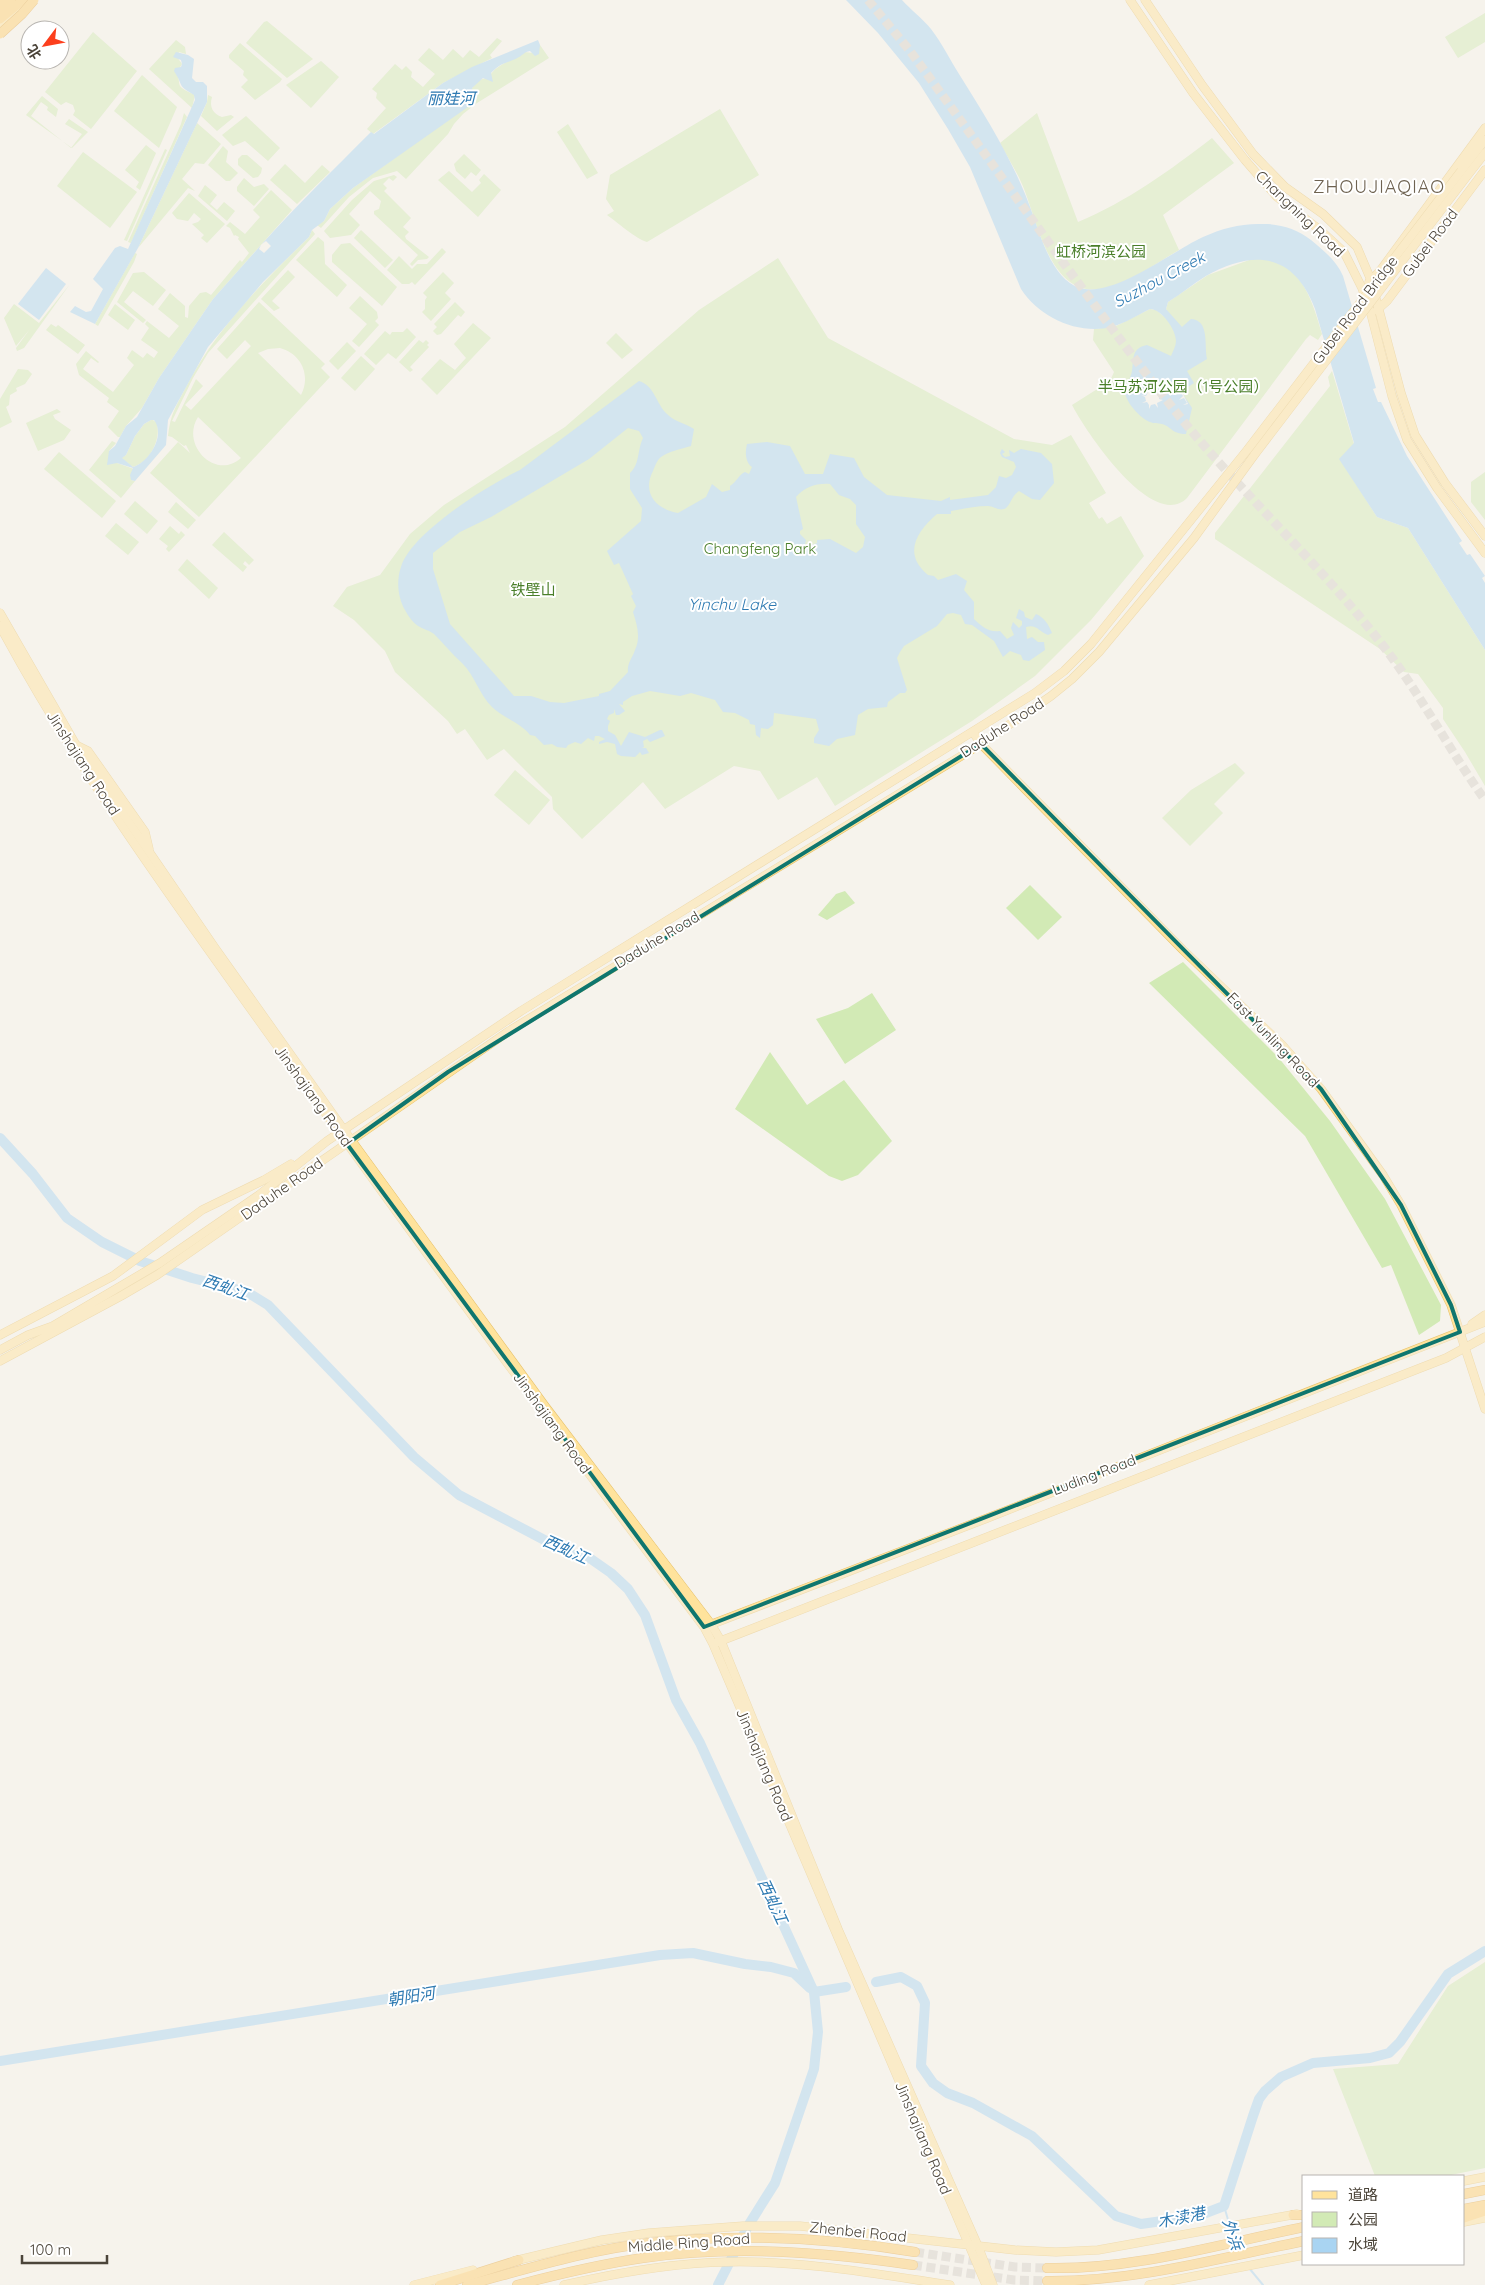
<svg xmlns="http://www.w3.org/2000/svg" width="1485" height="2285" font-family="Quicksand,'Noto Sans SC',sans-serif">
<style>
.green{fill:#d2eab5;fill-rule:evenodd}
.water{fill:#a9d4f2;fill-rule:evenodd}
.pier{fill:#f6f3ec}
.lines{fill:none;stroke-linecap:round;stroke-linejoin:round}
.stream{stroke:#a9d4f2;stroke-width:2}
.river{stroke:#a9d4f2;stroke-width:10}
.highway-tunnel{stroke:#d4d0c8;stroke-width:9;stroke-dasharray:9 4.5;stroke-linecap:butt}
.major-casing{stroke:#e6c16a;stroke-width:9}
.highway-casing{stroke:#e0a43c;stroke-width:10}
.major{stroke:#ffe39c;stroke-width:8}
.highway{stroke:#ffcf6e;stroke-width:9}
.major-bridge-casing{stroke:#e6c16a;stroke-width:9;stroke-linecap:butt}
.highway-bridge-casing{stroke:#e0a43c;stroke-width:10;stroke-linecap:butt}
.major-bridge{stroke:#ffe39c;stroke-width:8}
.highway-bridge{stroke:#ffcf6e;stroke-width:9}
.marked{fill:none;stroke:#0f766e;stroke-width:4;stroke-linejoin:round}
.labels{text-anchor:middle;stroke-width:4;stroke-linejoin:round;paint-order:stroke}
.street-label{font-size:15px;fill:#4b4439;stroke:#fff}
.park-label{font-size:15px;fill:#4a7f2a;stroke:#fff}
.water-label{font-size:16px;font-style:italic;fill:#2e7ab2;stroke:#fff}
.quarter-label{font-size:18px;letter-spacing:1px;fill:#6e6250;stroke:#fff}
</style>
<rect width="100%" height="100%" fill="#f6f3ec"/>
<g class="green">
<path d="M1485,13V42L1458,58L1445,37Z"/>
<path d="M267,21L313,59L287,78L246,43L264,22Z"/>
<path d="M93,32L137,71L91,129L73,115L75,111L73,105L66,102L61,105L45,92Z"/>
<path d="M497,38L502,41L490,55L492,58L443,83L373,134L367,129L386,108L376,98L377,93L372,89L395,64L402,70L406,66L412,72L411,77L423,87L435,74L418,60L429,48L443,60L453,49L463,58L470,50L479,57Z"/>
<path d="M176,40L185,47L186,54L179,52L177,57L182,64L176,74C180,78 178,81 180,86C184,91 190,92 195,95L192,108L149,69Z"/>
<path d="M240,43L282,79L280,82L255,100L241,87L248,80L243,75L244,71L229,58V55Z"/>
<path d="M540,45L549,58L477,103L463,114L454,124L448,134L406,179L397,171L373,178L349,197L321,228L317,225L324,221L330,209L353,188L414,144L472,94V88C477,82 480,78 488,78C497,63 512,61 525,52L533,53Z"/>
<path d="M321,61L339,77L311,108L286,85Z"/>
<path d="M142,75L177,107L159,148L114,111Z"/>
<path d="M208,95L212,97C209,107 213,114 222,117L231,115L234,117L217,131L201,116L207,102Z"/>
<path d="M42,96L58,109L56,117L47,110L48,107L41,102L31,116L71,148L82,134L65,124L69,119L88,132L72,148L26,115Z"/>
<path d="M720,109L759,175L647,242C636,239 617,222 607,215L614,211L606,199L610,175Z"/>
<path d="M184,113L187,117L131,243L128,242L181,124Z"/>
<path d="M1037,113L1078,222C1128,201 1169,171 1212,138L1234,163L1163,215L1179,250C1155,264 1127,285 1100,289C1049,297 1037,218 1022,184C1016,170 1007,157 1000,143Z"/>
<path d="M246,116L280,148L268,161L245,141L233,146L222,135Z"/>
<path d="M197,123L221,144L204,164L195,163L182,179L195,191L188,188L138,248Z"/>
<path d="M568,124L598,173L587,179L557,132Z"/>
<path d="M146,145L156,153L140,190L136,187L139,182L125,170Z"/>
<path d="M223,146L228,151L226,162L238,173L230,181H226L208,165Z"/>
<path d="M165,149L167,150L127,241L124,240Z"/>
<path d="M83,152L137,192L110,228L57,186Z"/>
<path d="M464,154L481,170L476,176L471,172L465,179L456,171L454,164Z"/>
<path d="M242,155H247L262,168L261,173L258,177L253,178L238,165V159Z"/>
<path d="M285,164L305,183L322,165L330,172L297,204L270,180Z"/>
<path d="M449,171L472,192L481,183L479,180L484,174L501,190L478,217L438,180Z"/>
<path d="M394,175L397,177L393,181L389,178L383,184L387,188L384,191L411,218L403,227L409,232L405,236L406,239L429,257L427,259L418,260L412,266L410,264L418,255L374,214V211L379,209L381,201L370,191L349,214L360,225L351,235L330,238L324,231L352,200L374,181Z"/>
<path d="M244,178L254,187L264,184L269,189L254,206L237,191V187Z"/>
<path d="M205,185L217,195L210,204L217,210L224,202L235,211L227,221L198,196Z"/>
<path d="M271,190L292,210L213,299L159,378L142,408L126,426L120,437H118L108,427L119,411L107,402L109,398L79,375L76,364L86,351L99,362L98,363L91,358L83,369L113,392L134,365L127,358L132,350L143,358L147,353L154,358L158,352L141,340L149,328L145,324L147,321L169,338L179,326L158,309L170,293L185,306V317L188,318L189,306L200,293L206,292L211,295L240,260L242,262L249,253L238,239L239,237L235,235L234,236L230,228L226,226L230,222L245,234L260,217L253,210Z"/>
<path d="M189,193L225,224L207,243L201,238L204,235L192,224L198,222L201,219L194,213L188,221L177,219L172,213Z"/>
<path d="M312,230L315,234L208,353L193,378L172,421L175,422L196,379L203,386L185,405L191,410L251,346L245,340L227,359L217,349L259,302L325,364L321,368L330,377L199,517L150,473L178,442L190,453L186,445L184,446L172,437L168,436C170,415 176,406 186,387C216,329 263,282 309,237ZM280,348C302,354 311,376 301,395L258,353L268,349ZM198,417L241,458C216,481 180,445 198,417Z"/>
<path d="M361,230L393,260L385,268L354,238Z"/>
<path d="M318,237L324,242L325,264L347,285L337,297L296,260Z"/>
<path d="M350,243L397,287L382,306L332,262V255L341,244Z"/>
<path d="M442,248L446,252L415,285L412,282L409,284H402L387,270L399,256L412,269L417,264H427Z"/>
<path d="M135,253L137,254L134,262L98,326L95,324Z"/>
<path d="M778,258L828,338L1014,439L1052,445L1071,435L1106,493L1089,503L1099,519L1102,517L1107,524L1121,516L1144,556L1091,620L1035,676L972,721L835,806L817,777L778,800L760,771L734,766L665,809L643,782L582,839L553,809L552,797L504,749L487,760L465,729L457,734L448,721L395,672L385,651L354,620L333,606L347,587L380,575L410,534L444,505L565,427L699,310Z"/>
<path d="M1252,259C1299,256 1311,296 1322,334L1318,340L1310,335L1306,339L1187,498C1153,532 1086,432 1072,405L1110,381L1114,372L1093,340L1094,329L1116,326L1150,309L1156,310L1166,318L1170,316L1166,309L1168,302L1208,275Z"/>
<path d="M288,270L295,277L272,301L280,308L274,311L261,299Z"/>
<path d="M144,272L166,290L153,306L133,291L124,302L146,320L143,323L117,302L133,273Z"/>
<path d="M443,272L454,283L445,293L451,299L431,321L422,312L425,309V300L427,297L423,293Z"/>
<path d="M70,284L24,348L17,351L16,348L30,329L16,346L4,318L14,304L39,323Z"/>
<path d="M360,296L377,312L378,318L375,321L379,325L359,347L352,341L367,324L349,308Z"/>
<path d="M455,302L465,312L461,317L458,315L441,334L437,335L433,331L437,327L434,324Z"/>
<path d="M115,304L135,320L128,330L108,315Z"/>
<path d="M473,323L491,338L437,395L421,379L440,359L455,370L466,358L454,344Z"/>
<path d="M51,324L56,327L58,325L85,345L78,354L46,330Z"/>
<path d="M407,328L416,337L396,359L388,353L376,365L364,354L385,331L390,335L392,332H403Z"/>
<path d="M616,333L633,350L622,359L606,343Z"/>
<path d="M419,340L423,343L426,340L429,343L427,345L429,347L410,367L413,370L410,372L399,362Z"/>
<path d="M347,342L356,351L338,370L329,361Z"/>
<path d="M361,356L375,369L355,391L341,378Z"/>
<path d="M18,369L28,370L32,374L25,384L16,388L17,391L10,395L9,405L6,407L12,422L0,428V399Z"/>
<path d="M1332,371L1354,444L1340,459L1377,517L1408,528L1485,650V786L1465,752L1443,719V708L1418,674L1404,672L1380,649L1215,539V533L1330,386L1328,377Z"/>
<path d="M57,409L61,412L53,415L55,419L71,430L64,440L38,451L26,423Z"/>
<path d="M151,420H153L157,423C161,440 150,462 133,467L121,458L126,455L135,436L144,424Z"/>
<path d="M112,441L116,443L109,451L117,463L134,469L131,480L135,481L121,498L89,470Z"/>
<path d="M59,452L116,501L102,518L44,469Z"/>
<path d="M1485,472V520L1471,502V482Z"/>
<path d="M135,501L158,521L147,534L124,514Z"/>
<path d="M176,502L196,520L188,529L168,512Z"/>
<path d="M116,523L139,542L128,555L105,536Z"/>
<path d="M170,526L179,534L181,531L185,535L169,552L166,549L168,546L159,539Z"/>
<path d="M224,532L254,560L249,565L245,561L243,564L247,567L243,572L212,545Z"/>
<path d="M187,559L218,588L209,599L178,570Z"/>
<path d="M1235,763L1245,773L1214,804L1223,813L1190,846L1162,818L1191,790Z"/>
<path d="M515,770L550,800L529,825L494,795Z"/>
<path d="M1030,885L1062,917L1038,940L1006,908Z"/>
<path d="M845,891L855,903L827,920L818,915L836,894Z"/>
<path d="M1183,962L1278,1057L1330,1121L1385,1199L1441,1305L1440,1321L1419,1335L1391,1265L1382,1268L1305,1136L1149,983Z"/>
<path d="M872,993L896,1030L845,1064L816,1019L848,1008Z"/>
<path d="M770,1052L807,1105L844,1080L892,1141L858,1175L842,1181L829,1176L735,1109Z"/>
<path d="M1485,1962V2168L1446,2176H1375L1333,2069L1398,2064L1448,1986Z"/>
</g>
<g class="water">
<path d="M846,0H902C911,10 923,19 931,29C942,43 950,60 959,74C988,120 1017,167 1034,218C1042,241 1054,280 1080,288C1114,298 1172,251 1203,237C1221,229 1239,224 1258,224C1277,223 1296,228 1311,240C1324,251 1336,260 1343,276L1376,388L1373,389L1378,402H1381L1407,456L1462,541L1459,543L1467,555L1470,554L1485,576L1482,578L1485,583V650L1408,528L1377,517L1339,459L1354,443L1315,309C1294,253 1254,249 1206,276C1193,284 1181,294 1168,302L1166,309L1182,327L1191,319C1210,320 1204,346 1207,359L1187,371L1194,383L1188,387L1189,390L1183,394L1192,408L1186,434C1172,434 1172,427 1162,424C1158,423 1154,424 1150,422C1141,419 1124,401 1125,390C1126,384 1131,378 1132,371C1134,359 1131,348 1147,345L1171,356C1173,351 1176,346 1176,341C1176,330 1162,309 1150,309C1138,315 1125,323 1112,327C1078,335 1040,318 1021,289L970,167L948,129L919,83L878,33Z"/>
<path d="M538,40L540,45L539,54L535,56L530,51C524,52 523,55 519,57C507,64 502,61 491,73L493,82L483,78L472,88L475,102L353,188L330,209L324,221L312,230L309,237L263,282L208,347L168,420L166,445L135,481L131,480L130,475L133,468L117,463L107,465L109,451L115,446L126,426L137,417L159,378L213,299L261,245L259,249L264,253L271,246L266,241L262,244C297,205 334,169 371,132L374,134L443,83L472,67ZM151,420H154C166,435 149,462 133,467L122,458L126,455L135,436L144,424Z"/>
<path d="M176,52L188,55L194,59L192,78L196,82H203L207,86V102L138,248L95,324L70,312L75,306L86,312L91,311L103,289L93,279L115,248L120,246L128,249L195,100L194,95C176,84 185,88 174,71L175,68L181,67L182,64L181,60L173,57Z"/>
<path d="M46,268L66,284L39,320L18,304Z"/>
<path d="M639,381C655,386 656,404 667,414C675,422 685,423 694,429L691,446C681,449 669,451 661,457C657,460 655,466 653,471C642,492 655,509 678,513L706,497L712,484L722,492L730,490V486C737,482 738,475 745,472L749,474L752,467C745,462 745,452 747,444L767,442L790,446L805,474H823L830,454L854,458L864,477L887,495L941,501L950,497V500L988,495L996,487L999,476L1006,478L1012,475L1016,467L1014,462L1002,457L1000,453L1002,449L1005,452L1002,454L1005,457L1010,456L1009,450L1014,453L1021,449L1041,453L1052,464L1054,483L1040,500L1032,499L1019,491C1012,496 1012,501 1007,507C1001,513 994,506 988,506C976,506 963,509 951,511V514H937C917,531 902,554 928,575L934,576L938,580L956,574L967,581L964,590L974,602V619C981,626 989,633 1000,631L1007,639L1014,635L1011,628L1013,622L1019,628L1022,625V621L1016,618L1019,609L1024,612L1025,617L1032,620L1036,614C1045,618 1048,624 1052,633L1048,635C1039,632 1037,624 1026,627L1027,639L1032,637L1038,642H1044L1045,650L1029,661L1023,660L1021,655L1010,651L1003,657L994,641L972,625L965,624L961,615L953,613L947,614L937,626L904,646L900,652L897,658L907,690L905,693H900L888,702L887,707L868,709L858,715L855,735L837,739L829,746L814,743V738L819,730L816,719L774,713L773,725L768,729L761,728L760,738L756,735L755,725L750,724L749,720L735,713L723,712L715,700L691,693L680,696L650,691L632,696L623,702V705L619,704L625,711L619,715H616L614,709V713L609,715L607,719L610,721L608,726V731L615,735L621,746L629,732L645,737L660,730H662L665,736L650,742L647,739L643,741L644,747L642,748H646L649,753L642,755L640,752L635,757L621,756L617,754L615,744L607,742L599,744V742L605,739L599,736H595L594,741L588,738L581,744L575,742L568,745L566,748L557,747L552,744L544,745L535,736L530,735C522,724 502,717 492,707C479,694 475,676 462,663C452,654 443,643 434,634C429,630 425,630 420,627C414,624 408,616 405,610C398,598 396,581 401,567C411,533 488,485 520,470ZM628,428L639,431L643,438C637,451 640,464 630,473V489L642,508L641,521L607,551L614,565L619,563L633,594L631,596L636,606L633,612C637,625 641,637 635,650C632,659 627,663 628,672L610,691L599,694V696L564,703L550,702L531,696H514L450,624L433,569V553L460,532L491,517L589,459ZM830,484L839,495L850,499L856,505V524L865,537L863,547L856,553L830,539L817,540V543L809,546L805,544L806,540L800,534V531L803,529L796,497C805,487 816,483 830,484Z"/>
</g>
<path class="pier" d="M1177,381L1182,390L1187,388L1189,390L1183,394L1191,410L1188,404L1183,405L1187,403L1184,398L1179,400L1183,396L1180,391L1175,393L1179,390L1176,385L1159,396V399L1163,400L1157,403L1158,408L1155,404L1151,405L1149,409V405L1147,402L1142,403L1146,401L1145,397L1141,395L1146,396L1148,392L1146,388L1149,391L1154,390L1155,386L1158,393Z"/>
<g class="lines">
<g class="stream">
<path d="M1224,2206L1229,2223"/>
<path d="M1230,2228L1234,2240"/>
<path d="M1249,2268L1263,2285"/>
</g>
<g class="river">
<path d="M0,1138L33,1174L67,1218L102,1242L140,1261L192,1278L247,1292L268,1305L414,1457L459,1495L571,1554L591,1559L611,1573L628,1589L645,1615L676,1700L700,1743L814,1992L818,2032L814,2069L775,2183L748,2226L718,2285"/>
<path d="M876,1982L901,1977L917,1986L925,2003L921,2066L933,2083L947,2093L973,2103L1032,2136L1116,2216L1141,2224L1198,2216L1224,2206L1253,2116L1259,2099L1265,2091L1281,2077L1313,2063L1370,2058L1389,2053L1400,2042L1448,1974L1485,1951"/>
<path d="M814,1992L846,1987"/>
<path d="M0,2061L660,1955L693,1953L745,1964L771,1967L794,1973L810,1988"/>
</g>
<g class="highway-tunnel">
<path d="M868,0L910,51C997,169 1081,291 1172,407C1236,488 1313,557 1377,638C1418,689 1447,747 1485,800"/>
<path d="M915,2252L1015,2267L1047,2268"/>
<path d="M913,2265L1014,2280L1047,2281"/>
</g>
<g class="major-casing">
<g id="major">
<path d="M1130,0L1193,93L1245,160L1277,197L1320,230L1344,252L1362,288L1371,314L1392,396L1407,440L1437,488L1485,553"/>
<path d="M1145,0L1202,85L1253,154L1285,187L1323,214L1357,247L1371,280L1401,393L1415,435L1445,483L1485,536"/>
<path d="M0,25L29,0"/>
<path d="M1461,171L1485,140"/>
<path d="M1467,176L1485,153"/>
<path d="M1369,282L1380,271L1485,128"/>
<path d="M1377,310L1387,301L1485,170"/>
<path d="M0,613L76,745L215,948L344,1130L545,1406L711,1624L721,1641L838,1929L978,2246L993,2285"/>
<path d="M0,626C80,775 180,910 278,1047C417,1242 559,1435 704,1627L713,1644L986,2285"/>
<path d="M973,732L981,744L1024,788L1183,950L1282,1045L1321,1089L1383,1175L1401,1205L1451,1305L1485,1409"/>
<path d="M76,745L88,751L145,832L149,849"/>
<path d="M1472,1324L1485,1315"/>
<path d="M0,1335L113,1276L202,1210L264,1180L291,1164"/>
<path d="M0,1350L28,1335L53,1326L160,1263L259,1195L327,1141L521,1011L1035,693L1064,671L1091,644L1248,449"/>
<path d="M0,1361L121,1296L157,1275L509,1031L981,744L1051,696L1072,679L1099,652L1194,538L1255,454"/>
<path d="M707,1626L985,1519L1485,1322"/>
<path d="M718,1642L1446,1358L1485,1337"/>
<path d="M1464,2181L1485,2177"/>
<path d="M1464,2222L1485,2218"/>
<path d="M514,2261L602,2240L649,2233L743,2226H800L1015,2250L1056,2252L1098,2250L1297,2214"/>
<path d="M414,2285L473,2270"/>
<path d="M564,2285C616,2273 672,2263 726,2262C800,2260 877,2274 950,2285"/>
<path d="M1149,2285L1304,2255"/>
</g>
</g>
<g class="highway-casing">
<g id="highway">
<path d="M0,1L1,0"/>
<path d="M0,9L11,0"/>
<path d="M0,19L23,0"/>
<path d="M1464,2194L1485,2190"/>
<path d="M1464,2209L1485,2205"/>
<path d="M1293,2215H1304"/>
<path d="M1464,2218L1485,2211"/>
<path d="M1047,2268C1134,2270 1220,2244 1304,2227"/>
<path d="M1047,2281C1134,2282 1220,2258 1304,2241"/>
<path d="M440,2285L519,2260"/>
<path d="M467,2285C527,2269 587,2250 649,2243C739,2233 825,2237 915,2252"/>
<path d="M517,2285C559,2274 601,2264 643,2258C733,2245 824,2252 913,2265"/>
</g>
</g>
<use href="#major" class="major"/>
<use href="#highway" class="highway"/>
<g class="major-bridge-casing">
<g id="major-bridge">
<path d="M1248,449L1461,171"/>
<path d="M1255,454L1467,176"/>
</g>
</g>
<g class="highway-bridge-casing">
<path id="highway-bridge" d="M0,34L22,14L34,0"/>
</g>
<use href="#major-bridge" class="major-bridge"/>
<use href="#highway-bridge" class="highway-bridge"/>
</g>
<path d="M0 0H1485V2285H0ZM981,744L1321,1089L1401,1205L1451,1305L1460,1332L704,1627L347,1144L448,1072Z" fill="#f6f3ec" fill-opacity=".55" fill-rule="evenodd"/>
<path class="marked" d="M981,744L1321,1089L1401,1205L1451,1305L1460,1332L704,1627L347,1144L448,1072Z"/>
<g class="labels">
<g class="street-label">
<text transform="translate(1300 214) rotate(44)" y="5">Changning Road</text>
<text transform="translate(1430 243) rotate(-53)" y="5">Gubei Road</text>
<text transform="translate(1355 310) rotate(-53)" y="5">Gubei Road Bridge</text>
<text transform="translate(1002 728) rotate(-33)" y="5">Daduhe Road</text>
<text transform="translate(83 763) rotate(57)" y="5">Jinshajiang Road</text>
<text transform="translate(657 940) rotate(-31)" y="5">Daduhe Road</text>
<text transform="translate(1273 1040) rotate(46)" y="5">East Yunling Road</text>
<text transform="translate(313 1096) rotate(54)" y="5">Jinshajiang Road</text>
<text transform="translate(282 1189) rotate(-35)" y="5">Daduhe Road</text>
<text transform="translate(552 1423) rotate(54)" y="5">Jinshajiang Road</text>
<text transform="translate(1094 1475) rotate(-21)" y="5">Luding Road</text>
<text transform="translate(764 1765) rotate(67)" y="5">Jinshajiang Road</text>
<text transform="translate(923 2138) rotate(67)" y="5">Jinshajiang Road</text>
<text transform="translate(858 2232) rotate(6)" y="5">Zhenbei Road</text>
<text transform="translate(689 2243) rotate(-4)" y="5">Middle Ring Road</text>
</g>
<g class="park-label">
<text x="1101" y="257">虹桥河滨公园</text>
<text x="1183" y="392">半马苏河公园（1号公园）</text>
<text x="760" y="554">Changfeng Park</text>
<text x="533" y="595">铁壁山</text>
</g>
<g class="water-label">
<text x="451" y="104">丽娃河</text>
<text transform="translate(1159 279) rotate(-28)" y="6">Suzhou Creek</text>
<text x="732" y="610">Yinchu Lake</text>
<text transform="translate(226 1287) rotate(19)" y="6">西虬江</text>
<text transform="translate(566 1549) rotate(24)" y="6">西虬江</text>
<text transform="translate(773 1901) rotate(65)" y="6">西虬江</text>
<text transform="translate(411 1996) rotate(-9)" y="6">朝阳河</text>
<text transform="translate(1181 2217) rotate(-11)" y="6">木渎港</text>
<text transform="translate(1233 2234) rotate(72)" y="6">外浜</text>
</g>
<g class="quarter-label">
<text x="1379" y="193">ZHOUJIAQIAO</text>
</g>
</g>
<rect x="1302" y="2175" width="162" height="90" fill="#ffffff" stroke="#b7b4b0"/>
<rect x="1312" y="2191" width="25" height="8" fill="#ffe39c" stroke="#b7b4b0"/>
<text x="1348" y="2200" font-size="15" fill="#4b4439">道路</text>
<rect x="1312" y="2212" width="25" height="15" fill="#d2eab5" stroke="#b7b4b0"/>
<text x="1348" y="2225" font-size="15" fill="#4b4439">公园</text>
<rect x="1312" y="2238" width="25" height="15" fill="#a9d4f2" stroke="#b7b4b0"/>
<text x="1348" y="2250" font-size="15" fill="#4b4439">水域</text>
<g transform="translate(45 45) rotate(238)"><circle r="24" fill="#ffffff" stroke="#b7b4b0"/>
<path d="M0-4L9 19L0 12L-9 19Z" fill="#fc3f1d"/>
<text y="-8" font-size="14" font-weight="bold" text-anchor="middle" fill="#4b4439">北</text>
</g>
<path d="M22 2255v8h85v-8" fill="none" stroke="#4b4439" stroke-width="2.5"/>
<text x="30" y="2255" font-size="15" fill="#4b4439" stroke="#ffffff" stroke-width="4" paint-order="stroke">100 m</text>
</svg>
